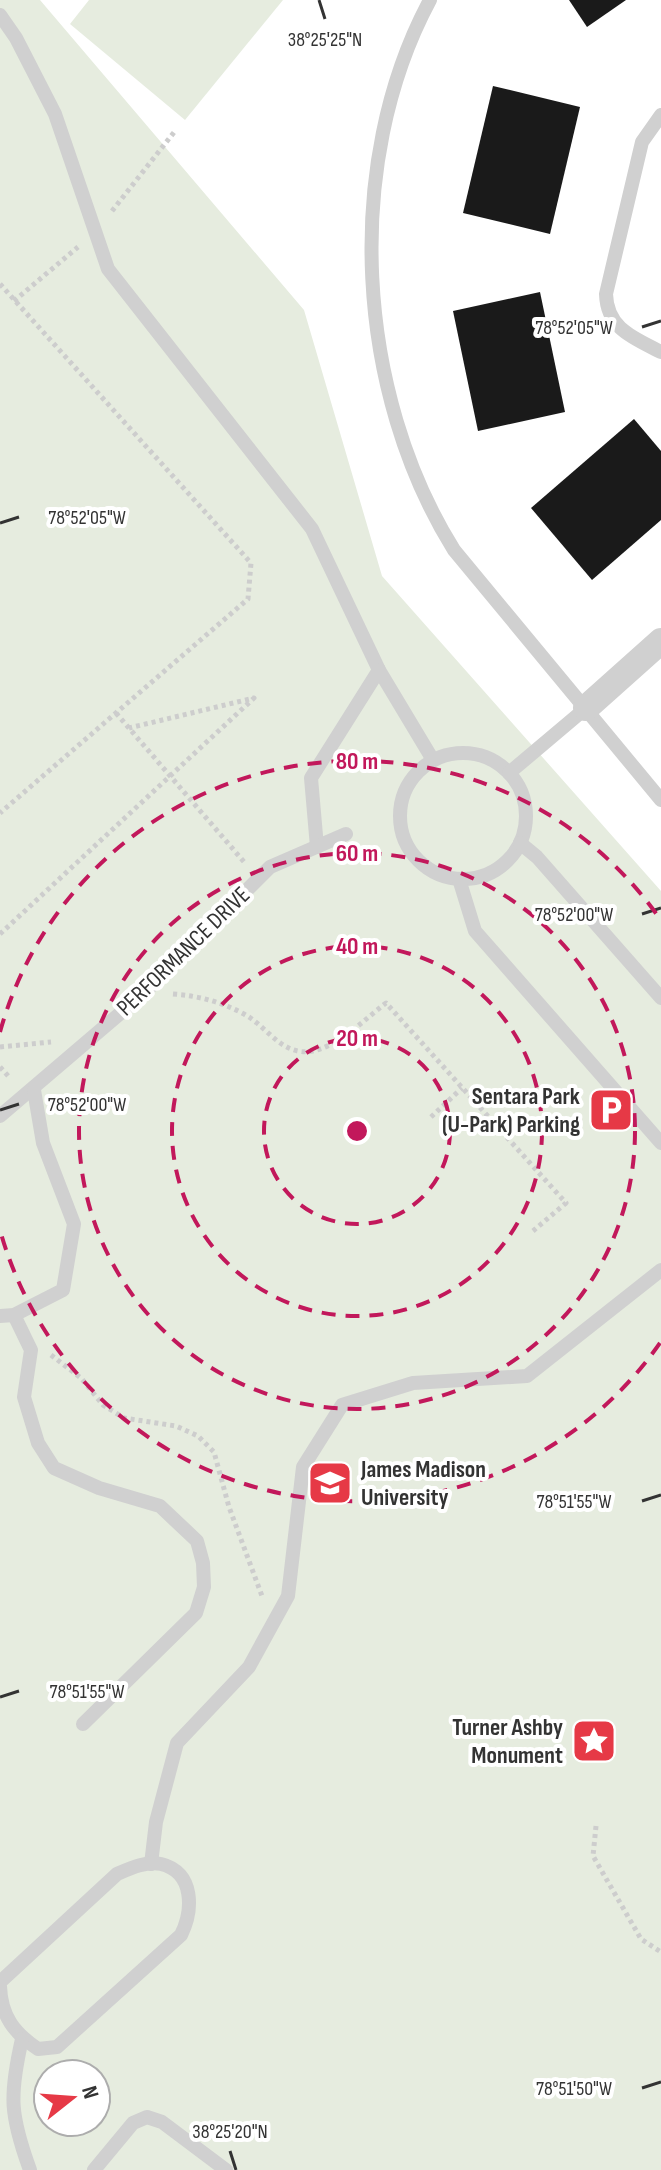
<svg xmlns="http://www.w3.org/2000/svg" width="661" height="2170" font-family="'Sofia Sans Condensed',sans-serif">
<style>
.green{fill:#e6ecdf;fill-rule:evenodd}
.building{fill:#1a1a1a}
.lines{fill:none;stroke-linecap:round;stroke-linejoin:round}
.path{stroke:#cdcdcd;stroke-width:5;stroke-dasharray:4 4;stroke-linecap:butt}
.lane{stroke:#d0d0d0;stroke-width:14}
.street{stroke:#d0d0d0;stroke-width:26}
.ticks{fill:none;stroke:#333;stroke-width:3}
.ring{fill:none;stroke:#c2185b;stroke-width:4;stroke-dasharray:14 10}
.labels{text-anchor:middle;stroke-width:8;stroke-linejoin:round;paint-order:stroke}
.street-label{font-size:24px;fill:#333;stroke:#fff}
.poi-label{font-size:24px;font-weight:bold;fill:#333;stroke:#fff;text-anchor:end}
.ticks-label{font-size:20px;text-anchor:middle;fill:#333;stroke:#fff;stroke-width:8;stroke-linejoin:round;paint-order:stroke}
.centre{fill:#c2185b;stroke:#fff;stroke-width:4}
.ring-label{font-size:24px;text-anchor:middle;font-weight:bold;fill:#c2185b;stroke:#fff;stroke-width:8;stroke-linejoin:round;paint-order:stroke}
</style>
<rect width="100%" height="100%" fill="#fff"/>
<g class="green">
<path d="M0,0H40L304,310L382,576L661,891V2170H0ZM48,2074H96V2122H48Z"/>
<path d="M89,0H283L185,120L70,24Z"/>
</g>
<g class="building">
<path d="M569,0H626L587,27Z"/>
<path d="M493,86L580,107L550,234L463,213Z"/>
<path d="M540,292L565,412L478,431L453,311Z"/>
<path d="M634,419L661,451V520L592,580L531,508Z"/>
</g>
<g class="lines">
<g class="path">
<path d="M112,211L175,131"/>
<path d="M0,284L251,563L248,599L0,813"/>
<path d="M14,301L78,247"/>
<path d="M116,713L245,863"/>
<path d="M0,934L254,698L129,728"/>
<path d="M173,994C200,996 221,1002 244,1014C268,1027 282,1057 313,1051C340,1045 365,1019 386,1003L566,1203L533,1231"/>
<path d="M0,1047L51,1042"/>
<path d="M0,1067L10,1078"/>
<path d="M431,1117L462,1088"/>
<path d="M51,1355L81,1378L103,1405L124,1418L176,1426L198,1436L214,1452L229,1507L262,1596"/>
<path d="M596,1826L593,1856L641,1939L661,1952"/>
</g>
<g class="lane">
<path d="M430,0C342,164 356,393 454,550L661,800"/>
<path d="M0,15L16,38L55,114L108,269L312,529L379,670L433,760"/>
<path d="M661,115L642,142L606,294C607,329 634,338 661,352"/>
<circle cx="463" cy="816" r="63"/>
<path d="M509,773L586,708"/>
<path d="M520,843L537,857L661,998"/>
<path d="M317,847L311,778L379,670"/>
<path d="M459,879L475,931L661,1143"/>
<path d="M0,1116L144,993L270,867L346,834"/>
<path d="M14,1315L31,1350L24,1397L38,1443L54,1468L99,1488L160,1506L197,1541L203,1563L204,1587L196,1613L83,1724"/>
<path d="M0,1316L14,1315L63,1290L74,1224L43,1143L34,1090"/>
<path d="M151,1864L156,1822L177,1743L249,1667L288,1596L303,1467L342,1405L413,1383L527,1376L661,1270"/>
<path d="M0,1982L117,1874C131,1868 146,1861 161,1864C195,1872 193,1911 181,1935L57,2047L38,2049C14,2033 1,2016 0,1986"/>
<path d="M22,2039C9,2096 10,2115 30,2170"/>
<path d="M94,2170L133,2123L147,2117L162,2122L226,2170"/>
</g>
<path class="street" d="M586,708L661,641"/>
</g>
<path class="ticks" d="M319,0L325,19M642,327L661,321M0,523L19,517M642,914L661,908M0,1110L19,1104M642,1501L661,1495M0,1697L19,1691M642,2088L661,2082M230,2151L236,2170"/>
<g class="ring">
<circle cx="357" cy="1131" r="93"/>
<circle cx="357" cy="1131" r="185"/>
<circle cx="357" cy="1131" r="278"/>
<path d="M660 1343A370 370 0 0 1 0 1230M0 1032A370 370 0 0 1 660 919"/>
</g>
<defs>
<g id="parking-square" transform="scale(2.3)"><rect x="-9" y="-9" width="18" height="18" rx="4" fill="#e63946" stroke="#fff"/><path d="M-3.5-5.5H1a3.5 3.5 0 0 1 0 7H-1V5.5H-3.5ZM-1-3.4V-.6H.8a1.4 1.4 0 0 0 0-2.8Z" fill="#fff"/></g>
<g id="university-square" transform="scale(2.3)"><rect x="-9" y="-9" width="18" height="18" rx="4" fill="#e63946" stroke="#fff"/><path d="M0-5L7-2L0 1L-7-2ZM-4 1L0 2.5L4 1V4Q0 6-4 4Z" fill="#fff"/></g>
<g id="sight-square" transform="scale(2.3)"><rect x="-9" y="-9" width="18" height="18" rx="4" fill="#e63946" stroke="#fff"/><path d="M0-6L1.8-2.2L6-1.7L2.9 1.2L3.7 5.4L0 3.3L-3.7 5.4L-2.9 1.2L-6-1.7L-1.8-2.2Z" fill="#fff"/></g>
</defs>
<g fill-rule="evenodd">
<use href="#parking-square" x="611" y="1110"/>
<use href="#university-square" x="330" y="1483"/>
<use href="#sight-square" x="594" y="1741"/>
</g>
<g class="labels">
<g class="street-label">
<text transform="translate(183 951) rotate(-44)" y="8">PERFORMANCE DRIVE</text>
</g>
<g class="poi-label">
<text x="580" y="1104">Sentara Park<tspan x="580" dy="28">(U-Park) Parking</tspan></text>
<text x="361" y="1477" text-anchor="start">James Madison<tspan x="361" dy="28">University</tspan></text>
<text x="563" y="1735">Turner Ashby<tspan x="563" dy="28">Monument</tspan></text>
</g>
</g>
<g class="ticks-label">
<text x="325" y="46">38°25'25"N</text>
<text x="574" y="334">78°52'05"W</text>
<text x="87" y="524">78°52'05"W</text>
<text x="574" y="921">78°52'00"W</text>
<text x="87" y="1111">78°52'00"W</text>
<text x="574" y="1508">78°51'55"W</text>
<text x="87" y="1698">78°51'55"W</text>
<text x="574" y="2095">78°51'50"W</text>
<text x="230" y="2138">38°25'20"N</text>
</g>
<circle cx="357" cy="1131" r="12" class="centre"/>
<g class="ring-label">
<text x="357" y="769">80 m</text>
<text x="357" y="861">60 m</text>
<text x="357" y="954">40 m</text>
<text x="357" y="1046">20 m</text>
</g>
<g transform="translate(72 2098) rotate(73)"><circle r="38" fill="#ffffff" stroke="#adadad" stroke-width="2"/>
<path d="M0-6L14 30L0 20L-14 30Z" fill="#e63946"/>
<text y="-12" font-size="22" font-weight="bold" text-anchor="middle" fill="#333333">N</text>
</g>
</svg>
